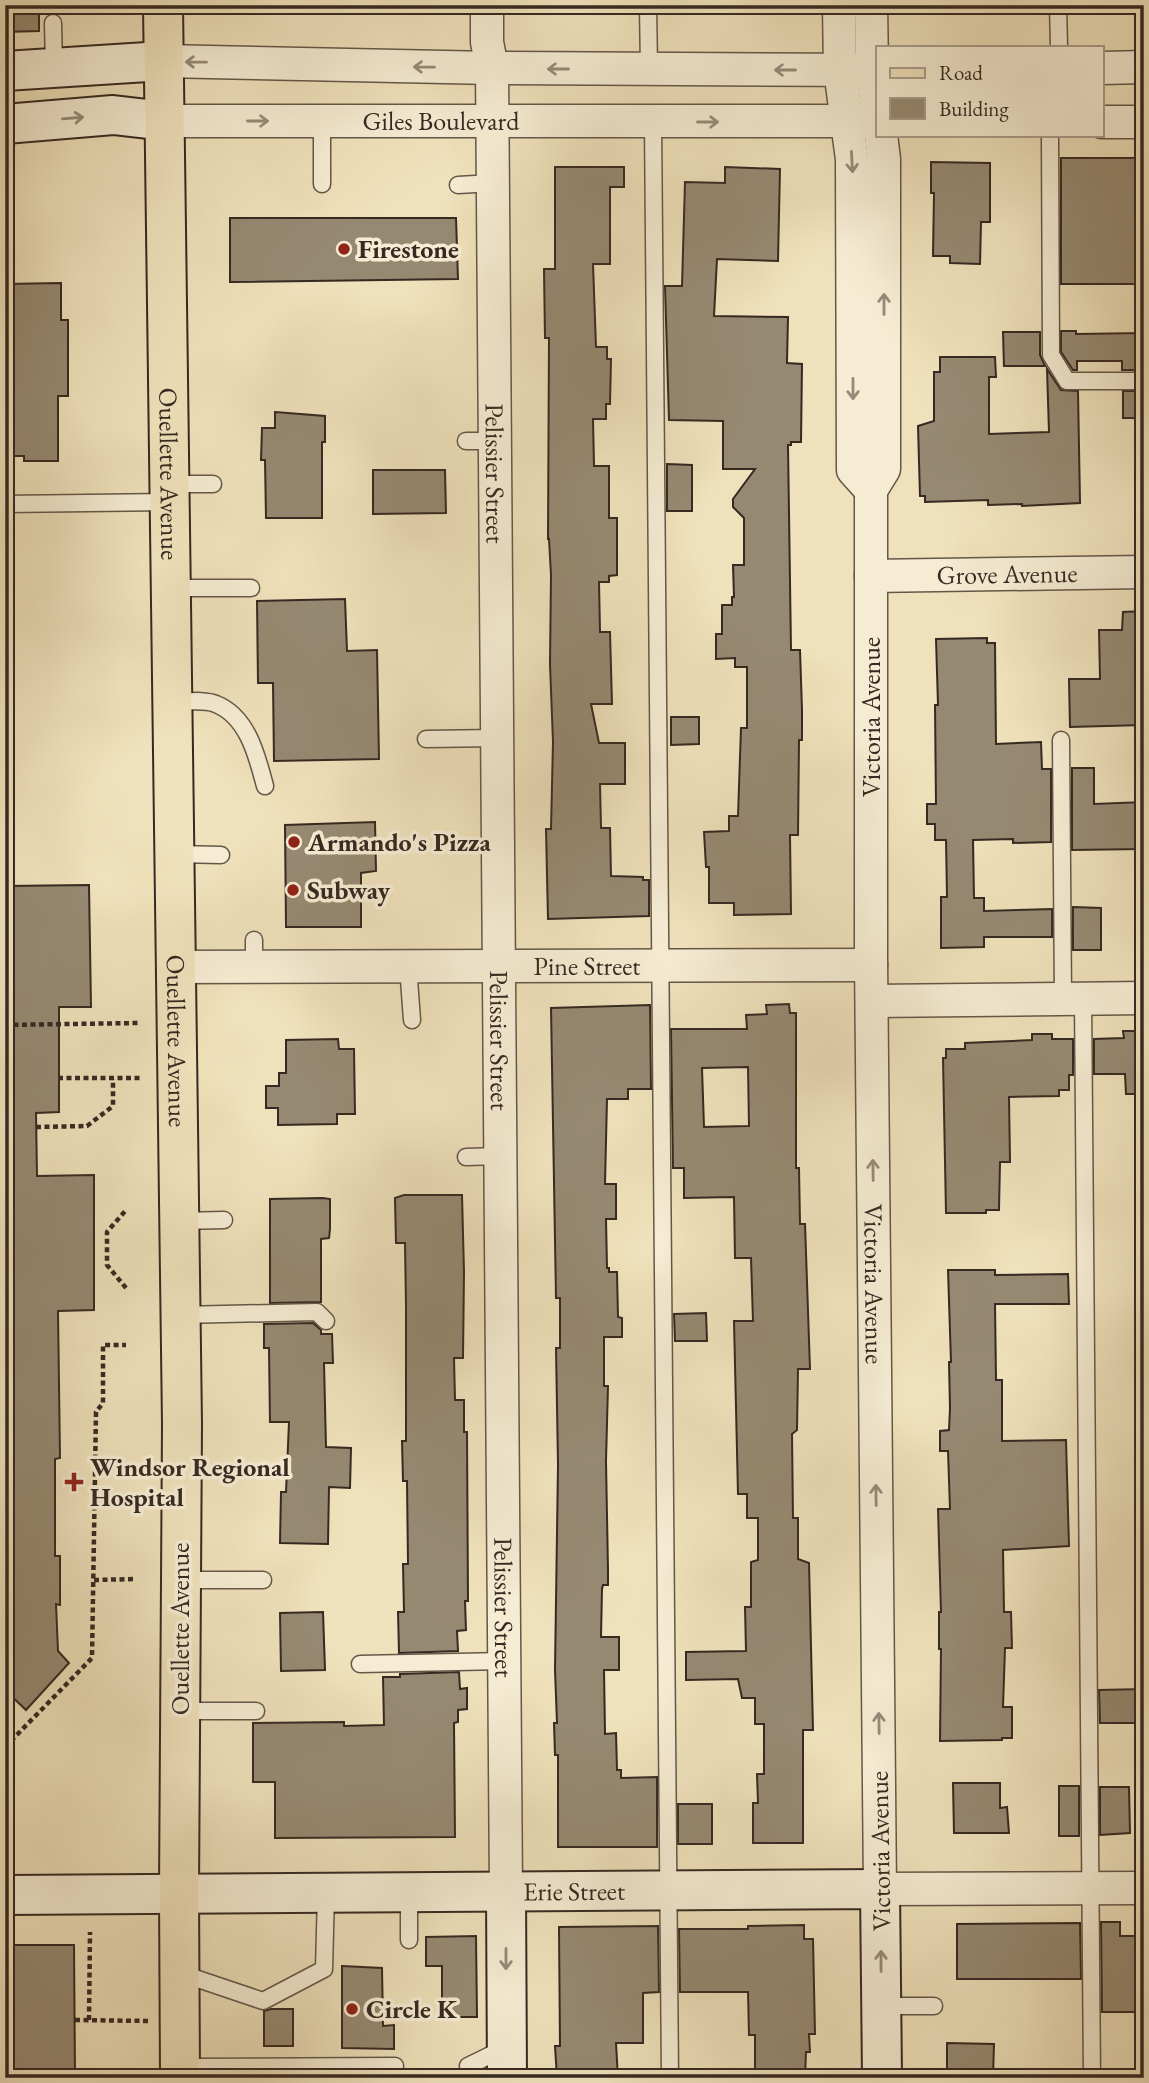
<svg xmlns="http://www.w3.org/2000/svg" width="1149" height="2083" font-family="'EB Garamond',serif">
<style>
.building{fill:#968972;stroke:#362922;stroke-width:2;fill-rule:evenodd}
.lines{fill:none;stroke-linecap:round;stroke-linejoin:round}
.lane-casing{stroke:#645748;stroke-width:19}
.street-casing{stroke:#645748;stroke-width:35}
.secondary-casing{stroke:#362922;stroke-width:42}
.primary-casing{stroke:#362922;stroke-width:42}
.path{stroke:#362922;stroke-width:4.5;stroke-dasharray:5 3.5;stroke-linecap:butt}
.lane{stroke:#f5ecd3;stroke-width:16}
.street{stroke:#f5ecd3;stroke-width:32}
.secondary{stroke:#f5ecd3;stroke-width:38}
.primary{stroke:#efe1bb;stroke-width:38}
.oneway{stroke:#968a7a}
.poi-dot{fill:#8f2418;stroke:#f5ecd3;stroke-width:2.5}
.labels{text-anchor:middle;stroke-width:7;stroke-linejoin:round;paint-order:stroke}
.street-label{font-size:26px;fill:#362922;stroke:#f5ecd3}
.poi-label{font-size:26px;font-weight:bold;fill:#362922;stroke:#f5ecd3;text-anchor:start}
</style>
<rect width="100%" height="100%" fill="#efe1bb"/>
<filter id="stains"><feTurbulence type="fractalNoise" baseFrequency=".00286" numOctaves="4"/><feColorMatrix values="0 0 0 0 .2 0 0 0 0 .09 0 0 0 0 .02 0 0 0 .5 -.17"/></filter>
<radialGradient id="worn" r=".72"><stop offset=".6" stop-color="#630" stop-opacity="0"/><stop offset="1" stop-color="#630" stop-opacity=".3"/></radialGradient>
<g class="building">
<path d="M5,5H39V31L5,32Z"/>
<rect x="1061" y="158" width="83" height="126"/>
<path d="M931,162L990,163V222H981L980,264L950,263V256H933L934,193H931Z"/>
<path d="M555,167H624V187H610V264H593L596,347H607V359H611L610,404H606V419H593L594,466H609V518H617V575L609,576V582H599L600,632H610L612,704H591L599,743H625V784H600L601,828H610L611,876L643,877V880H649V916L548,919L546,829H551L553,742L550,664L551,575L549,539H548L549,338H545L544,269H555Z"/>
<path d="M725,167L780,169L778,261L717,259L714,316L788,317L787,363L802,364L801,442H791V445H788L791,650H800L802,710V740H799L798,835H790L791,914L734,915V903H709V867H706L704,832L729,831V816H738L741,728H747V667H735V658L716,659V634H722V605H732V597H734L733,565H744V518L733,507V499L755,469H723V421L669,420L665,286H682L685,182L725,183Z"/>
<path d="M230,218H456L458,279L230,282Z"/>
<path d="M61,283V320H68V396H58V461H24V456H5V284Z"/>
<path d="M1061,331H1076V334L1144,333V370H1122V361H1077V370H1073L1061,352Z"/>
<path d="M1003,332H1040V355L1045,366H1004Z"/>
<path d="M940,357H995L996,377H989V434L1049,432L1047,369L1061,390L1078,391L1080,503L1022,506V504L988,505V500L925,502V496H920L918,426L934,421V372H940Z"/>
<rect x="1123" y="391" width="21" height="27"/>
<path d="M275,412L325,416V442H322V518H266L265,460H261L262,428H275Z"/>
<path d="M667,464L692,465V511H667Z"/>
<path d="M373,470H445L446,513L373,514Z"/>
<path d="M345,599L347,651L377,650L379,759L274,761L273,683H258L257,601Z"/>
<path d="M1144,611V725L1070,727L1069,679H1100L1099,630H1122L1123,612Z"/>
<path d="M987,638V643H995L996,744L1041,742L1042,769H1051V842L1013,843V839L973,840L974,898H984V911L1052,909V937H984V947L941,948V897H947L946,840H935V824H927V804H936L935,705H938L936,639Z"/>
<path d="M671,717H699V744L671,745Z"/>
<path d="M1072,768H1094V804L1144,802V849L1072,850Z"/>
<path d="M375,822L376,871L361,873V927H286L285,825Z"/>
<path d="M89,885L91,1007H59V1112L36,1113L37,1176L94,1175V1310L58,1311L60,1458L55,1459V1556H60V1605L56,1604L58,1651L69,1663L26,1710L5,1690V886Z"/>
<path d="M1073,907L1101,908V950H1073Z"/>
<path d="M789,1004L790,1013H796V1168H799L800,1224H805L810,1369H798L797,1430L792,1434L793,1518H798V1559L809,1563L813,1730H803V1843H753V1803H758L757,1774H764V1724H755V1698H742L738,1679L686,1680V1652L746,1651L745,1607H751V1562L758,1560V1518H747V1494H738L734,1321H753L751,1258H735L734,1197L684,1198V1168H673L671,1029H747L746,1015L767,1014L766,1005ZM748,1067L749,1126L704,1127L702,1068Z"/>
<path d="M650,1005L651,1089H628V1099H607L605,1184H616V1219H606L607,1268H609V1272H617L618,1317L622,1318V1337H604V1386H608L606,1461L608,1570V1585H603L602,1589L601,1637H619V1670H604L605,1734L616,1733L617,1770H621V1778L657,1777V1847H558V1755H555L554,1723H557L555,1670L558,1465L556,1348H560V1298H556L551,1008Z"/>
<path d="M1123,1031H1144V1094H1126L1125,1074H1094V1039L1124,1038Z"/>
<path d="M1032,1034H1052V1039H1073V1075H1069V1090H1059V1096L1009,1097L1010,1162H1000L999,1210H986V1213H946L943,1058H946V1049H965V1043L1032,1040Z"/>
<path d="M338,1039L339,1049H354L355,1114H337V1124L278,1125V1108H266V1086H279V1073H286V1040Z"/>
<path d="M404,1195H462L464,1272L463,1358H454L455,1400H464V1432H467L468,1601H465L466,1630L457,1631L458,1651L399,1653L398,1612H404L403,1564H408L407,1481H403L402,1441H406V1305L405,1243H396L395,1198Z"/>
<path d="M323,1198L330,1199V1229L329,1238L321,1239V1302L270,1303V1199Z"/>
<path d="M948,1270H995V1275L1068,1274L1069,1304H995L996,1380H1002V1441L1066,1440L1069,1546L1003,1550L1004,1612H1011L1012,1648H1005L1003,1707H1012V1738H1002V1740L940,1741L941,1649H939V1612H941L938,1509H950L948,1451H940V1431L949,1430L950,1408L949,1362H951Z"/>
<path d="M706,1313L707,1341H675L674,1314Z"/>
<path d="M313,1323L321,1330V1334H332L333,1363H324L326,1447L351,1448L350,1488L329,1487L328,1544L280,1543L281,1492H286L289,1422H270L269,1348H264V1324Z"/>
<path d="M323,1612L325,1670L281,1671L280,1613Z"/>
<path d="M459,1672L460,1689L467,1688V1709L458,1710V1722L454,1723L455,1837L275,1838V1782H253V1723L344,1722V1726L384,1725L383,1677H400V1674Z"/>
<path d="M1144,1689V1723H1100L1099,1690Z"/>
<path d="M953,1783H1000V1808L1007,1807L1009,1833H954Z"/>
<rect x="1059" y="1786" width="20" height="50"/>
<path d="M1100,1787H1129L1130,1833L1100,1835Z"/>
<rect x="678" y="1804" width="34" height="40"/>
<path d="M1101,1922H1120V1936H1144V2012H1102Z"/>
<path d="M1080,1923L1081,1979H957V1924Z"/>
<path d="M804,1925V1939H813L815,2034H809L810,2052H806L805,2077L755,2078V2035H749L748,1992H680L679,1929H748V1926Z"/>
<path d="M658,1926L659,1992L643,1993V2043H616L618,2078H557L555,2046H560L559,1927Z"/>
<path d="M476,1936L477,2017H442V1966H426V1937Z"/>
<path d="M5,1945H74L75,2078H5Z"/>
<path d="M342,1966L382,1968L383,2026L394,2025V2049L342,2048Z"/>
<path d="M271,2009H293V2046H264V2011Z"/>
<path d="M947,2043L994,2044L993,2077H947Z"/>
</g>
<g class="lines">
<g class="lane-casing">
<g id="lane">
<path d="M648,5L649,69"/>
<path d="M1058,5L1059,47"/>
<path d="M53,23L54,67"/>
<path d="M322,121V184"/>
<path d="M653,122L670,2078"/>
<path d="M1050,135L1051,355L1067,381H1144"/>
<path d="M458,185L493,183"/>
<path d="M466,441H495"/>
<path d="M170,484H213"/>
<path d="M5,504L170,502"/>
<path d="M171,588H251"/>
<path d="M172,702C185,702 205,699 216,704C248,717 257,756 265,786"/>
<path d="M426,739L497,738"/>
<path d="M1061,740L1063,999"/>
<path d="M175,854L221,855"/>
<path d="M254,940V967"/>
<path d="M408,966L412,1020"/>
<path d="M1083,999L1092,2078"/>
<path d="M466,1157L500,1156"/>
<path d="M179,1221L224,1220"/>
<path d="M180,1315L317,1312L326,1321"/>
<path d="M182,1580H263"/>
<path d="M360,1664L504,1661"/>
<path d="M180,1711H256"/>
<path d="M409,1940V1891"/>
<path d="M180,1973L263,2001L324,1969L326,1893"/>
<path d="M881,2006H934"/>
<path d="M468,2066L507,2047"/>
<path d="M180,2067L395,2066"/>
</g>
</g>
<g class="street-casing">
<g id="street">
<path id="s1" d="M487,5V42L492,68L506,1891"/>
<path d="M839,5L840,70L852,159L853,470L871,490"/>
<path d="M871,5L872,70L878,114"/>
<path d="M163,61L492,68L878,70"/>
<path d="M1102,68L1144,67"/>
<path id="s2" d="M165,121H878"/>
<path d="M1102,122H1144"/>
<path id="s3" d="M881,135L884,159V469L871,490V957L880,1889L1144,1888"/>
<path id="s4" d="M871,576L1144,572"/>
<path id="s5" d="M176,967L871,965"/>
<path d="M872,1001L1144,998"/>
</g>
</g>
<g class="secondary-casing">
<g id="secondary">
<path d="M5,71L163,61"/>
<path d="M5,124L113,115L165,121"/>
<path d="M506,1891L507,2078"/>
<path id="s6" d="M5,1895L880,1889L882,2078"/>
</g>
</g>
<g class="primary-casing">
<g id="primary">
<path id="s7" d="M163,5L182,1424L179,1892L180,2078"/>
</g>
</g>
<g class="path">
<path d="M5,1025L140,1023"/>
<path d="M58,1078H141"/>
<path d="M36,1127L87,1126L113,1106V1079"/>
<path d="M126,1288L107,1265V1232L126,1210"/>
<path d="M94,1580L135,1579"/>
<path d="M5,1747L92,1658L96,1412L103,1403V1345H126"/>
<path d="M75,2020L150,2021"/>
<path d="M89,2020L90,1932"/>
</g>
<use href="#lane" class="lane"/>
<use href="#street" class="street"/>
<use href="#secondary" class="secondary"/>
<use href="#primary" class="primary"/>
</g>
<defs><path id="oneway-shaft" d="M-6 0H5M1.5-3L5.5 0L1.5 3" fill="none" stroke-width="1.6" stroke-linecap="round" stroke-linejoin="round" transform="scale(1.75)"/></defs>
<g class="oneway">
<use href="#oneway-shaft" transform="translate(196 62) rotate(-179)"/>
<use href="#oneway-shaft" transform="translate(424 67) rotate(-179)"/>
<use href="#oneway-shaft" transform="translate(558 69) rotate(-180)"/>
<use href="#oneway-shaft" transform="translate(785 70) rotate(-180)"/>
<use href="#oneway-shaft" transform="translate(73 118) rotate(-5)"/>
<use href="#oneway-shaft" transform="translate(258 121)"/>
<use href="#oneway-shaft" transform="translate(708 122)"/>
<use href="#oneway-shaft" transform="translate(852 162) rotate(87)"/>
<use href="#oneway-shaft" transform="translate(884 304) rotate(-90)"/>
<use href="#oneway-shaft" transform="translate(853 389) rotate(90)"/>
<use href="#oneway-shaft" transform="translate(873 1170) rotate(-91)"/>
<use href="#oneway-shaft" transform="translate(876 1495) rotate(-91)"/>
<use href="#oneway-shaft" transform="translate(879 1723) rotate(-91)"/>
<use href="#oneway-shaft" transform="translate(506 1959) rotate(90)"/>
<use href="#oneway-shaft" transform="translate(881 1961) rotate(-90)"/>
</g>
<g class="poi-dot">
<circle cx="344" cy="249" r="7"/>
<circle cx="294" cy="842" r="7"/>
<circle cx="293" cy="890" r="7"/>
<path d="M70.5 1471.5h7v7h7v7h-7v7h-7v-7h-7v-7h7z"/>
<circle cx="352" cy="2009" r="7"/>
</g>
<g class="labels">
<g class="street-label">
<text dy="9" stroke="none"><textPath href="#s2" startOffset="276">Giles Boulevard</textPath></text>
<text dy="9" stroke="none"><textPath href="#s1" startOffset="469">Pelissier Street</textPath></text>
<text dy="9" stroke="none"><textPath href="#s7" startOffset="469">Ouellette Avenue</textPath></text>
<text dy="9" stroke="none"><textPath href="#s4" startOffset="136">Grove Avenue</textPath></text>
<text transform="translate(871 717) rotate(-90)" y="9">Victoria Avenue</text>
<text dy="9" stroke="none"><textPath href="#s5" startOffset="411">Pine Street</textPath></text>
<text dy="9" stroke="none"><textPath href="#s7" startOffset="1036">Ouellette Avenue</textPath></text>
<text dy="9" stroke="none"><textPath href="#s1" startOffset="1036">Pelissier Street</textPath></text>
<text dy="9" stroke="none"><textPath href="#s3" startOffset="1153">Victoria Avenue</textPath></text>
<text dy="9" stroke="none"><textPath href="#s1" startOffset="1603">Pelissier Street</textPath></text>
<text transform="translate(180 1629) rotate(-90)" y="9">Ouellette Avenue</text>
<text transform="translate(880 1851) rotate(-91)" y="9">Victoria Avenue</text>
<text dy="9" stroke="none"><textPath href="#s6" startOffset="569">Erie Street</textPath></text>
</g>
<g class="poi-label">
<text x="358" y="258">Firestone</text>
<text x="308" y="851">Armando's Pizza</text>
<text x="307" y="899">Subway</text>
<text x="90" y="1476">Windsor Regional<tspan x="90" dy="30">Hospital</tspan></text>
<text x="366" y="2018">Circle K</text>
</g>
</g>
<rect width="1149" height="2083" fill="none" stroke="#efe1bb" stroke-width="28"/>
<rect x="7" y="7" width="1135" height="2069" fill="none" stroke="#362922" stroke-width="3.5"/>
<rect x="14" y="14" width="1121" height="2055" fill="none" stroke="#362922" stroke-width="2"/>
<rect x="876" y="46" width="228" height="91" fill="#f5ecd3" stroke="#a99e8c" stroke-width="2"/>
<rect x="890" y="68" width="35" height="10" fill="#efe1bb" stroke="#a99e8c" stroke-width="2"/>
<text x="939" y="80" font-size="21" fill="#362922">Road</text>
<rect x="890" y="98" width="35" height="21" fill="#968972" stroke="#a99e8c" stroke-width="2"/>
<text x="939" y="116" font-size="21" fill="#362922">Building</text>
<rect width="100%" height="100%" filter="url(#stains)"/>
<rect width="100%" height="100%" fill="url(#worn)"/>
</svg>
